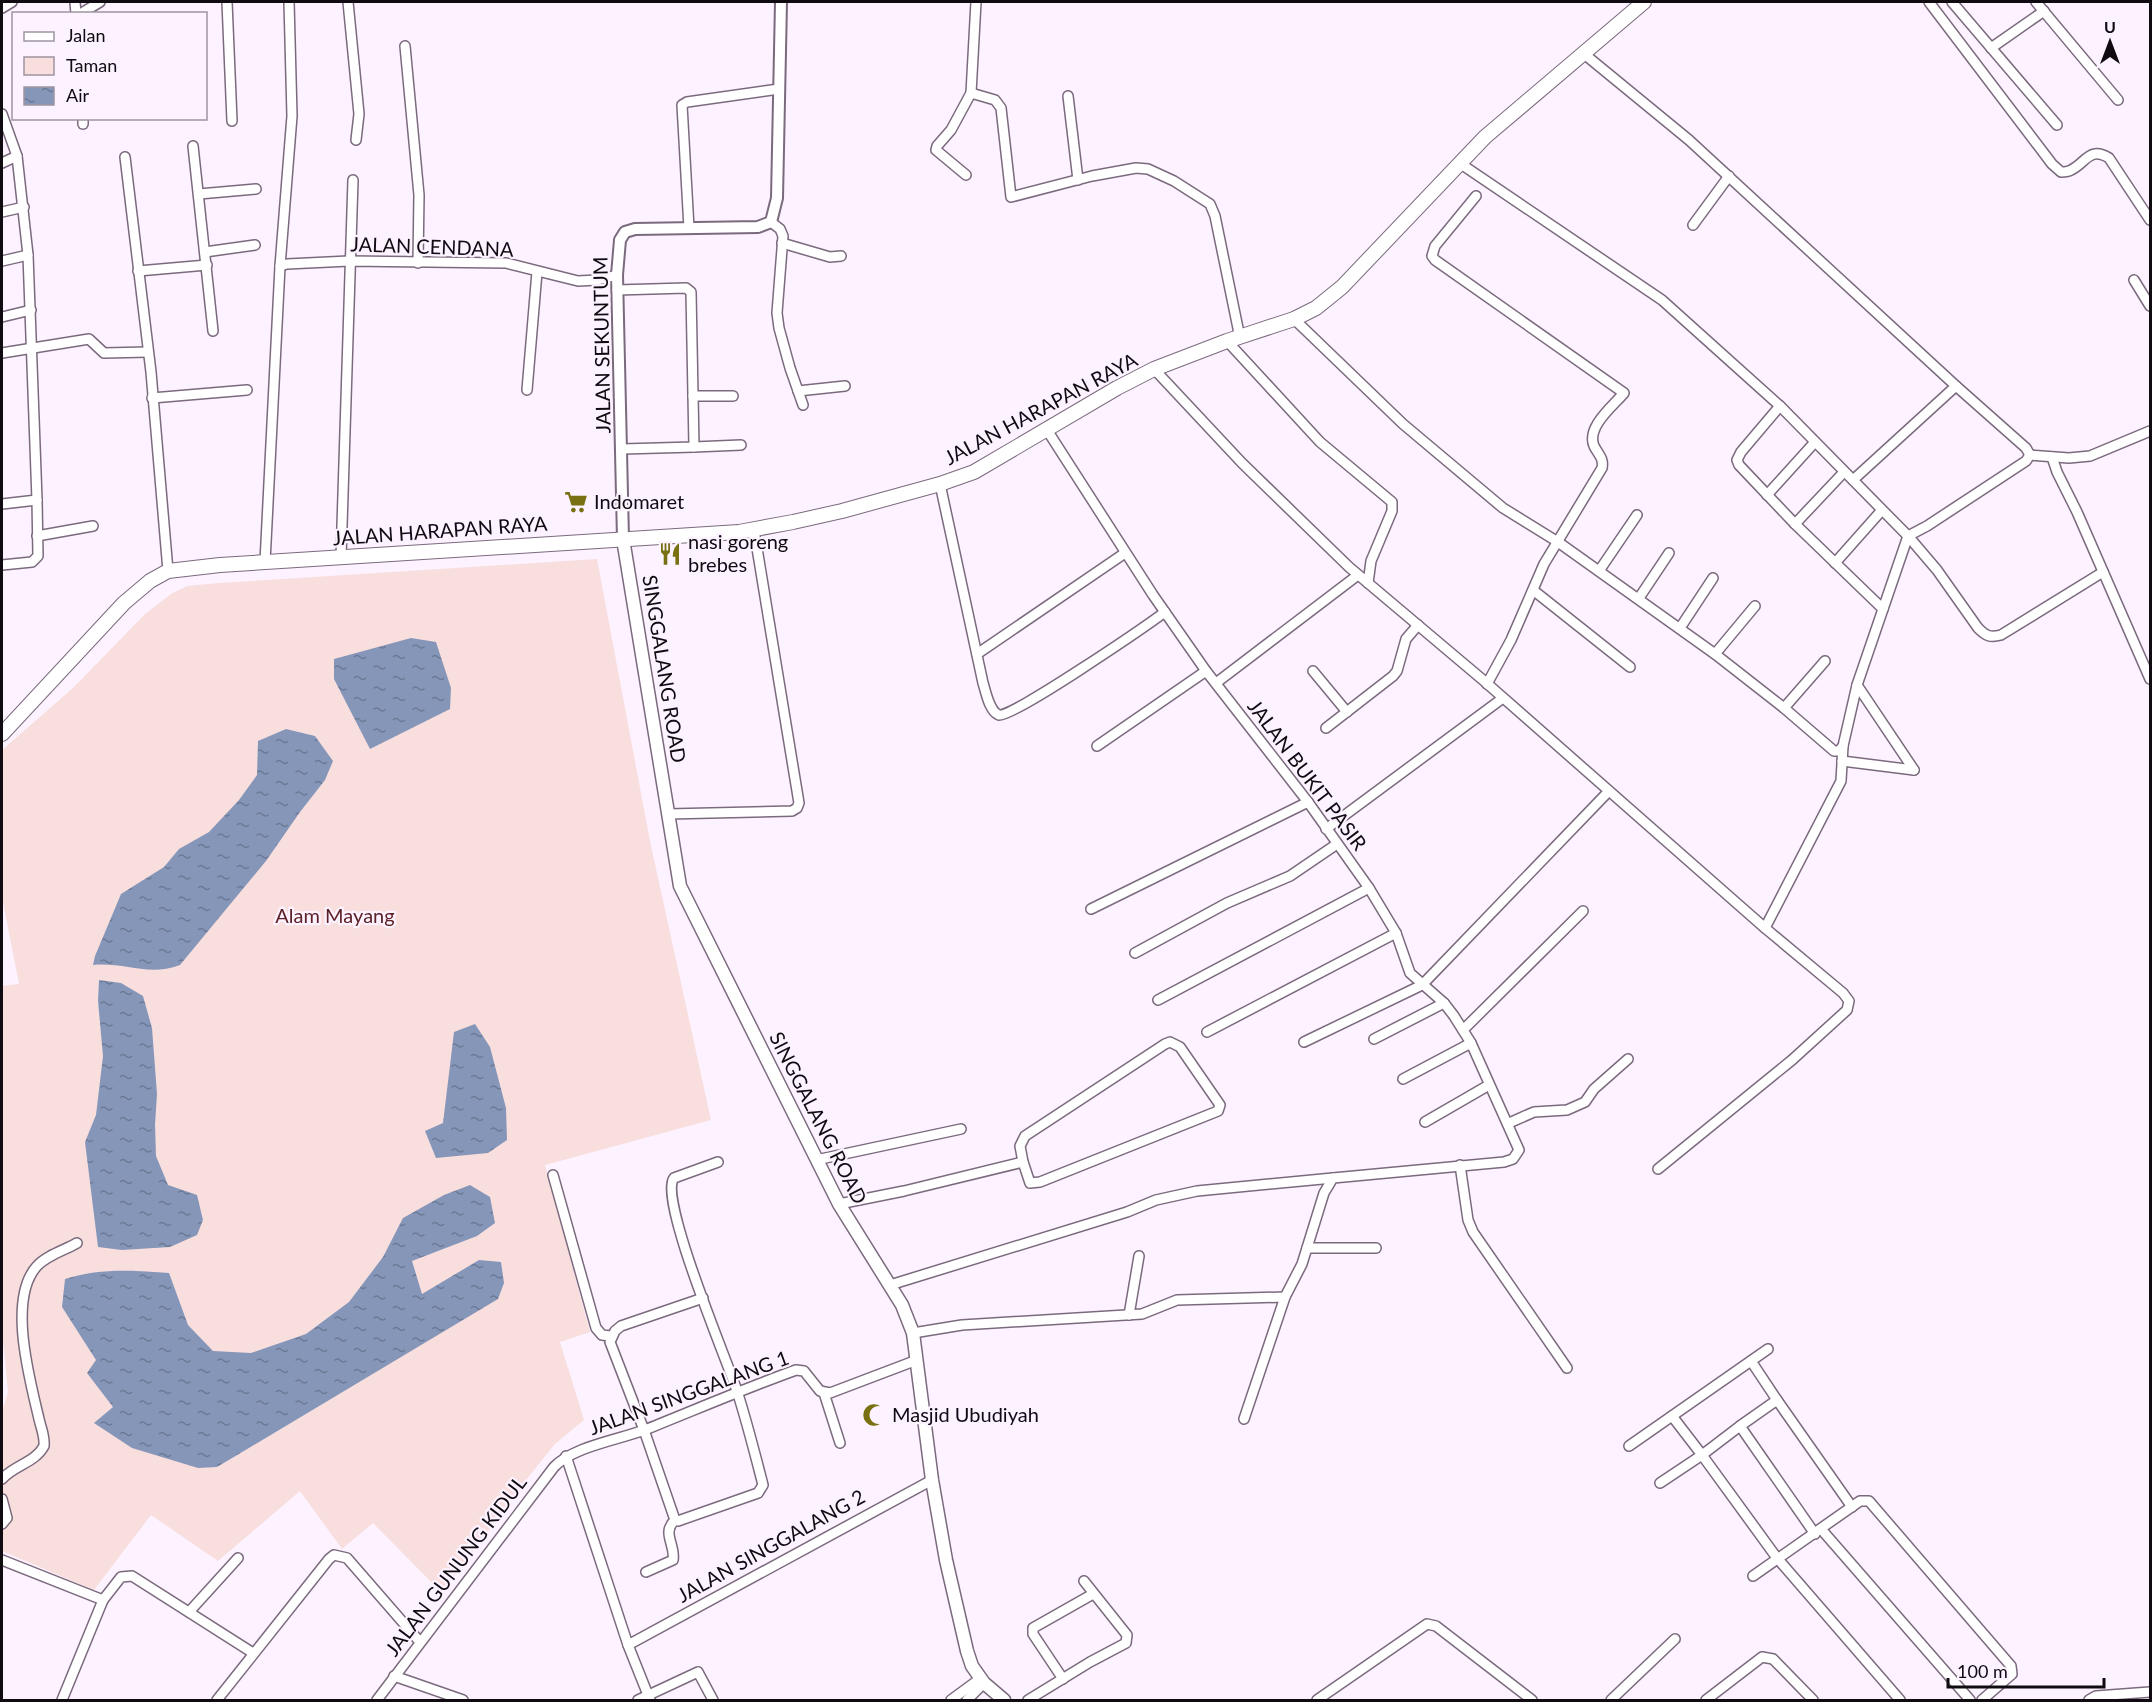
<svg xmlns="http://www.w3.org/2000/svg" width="2152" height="1702" font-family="Lato,sans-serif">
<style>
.green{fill:#f9dede}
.water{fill:url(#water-ripples)}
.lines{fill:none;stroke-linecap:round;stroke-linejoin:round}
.minor-casing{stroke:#7b6a7d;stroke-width:12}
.tertiary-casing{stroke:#7b6a7d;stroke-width:14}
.secondary-casing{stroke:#7b6a7d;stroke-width:15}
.primary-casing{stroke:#7b6a7d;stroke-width:16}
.minor{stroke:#fff;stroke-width:9}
.tertiary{stroke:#fff;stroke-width:10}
.secondary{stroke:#fff;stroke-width:12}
.primary{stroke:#fff;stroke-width:14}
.labels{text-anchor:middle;stroke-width:4.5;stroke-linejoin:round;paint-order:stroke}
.street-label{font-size:20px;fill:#100a11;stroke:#fdf2ff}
.poi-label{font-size:20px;fill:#100a11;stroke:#fdf2ff;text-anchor:start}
.park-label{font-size:20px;fill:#5c2226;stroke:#fdf2ff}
</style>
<defs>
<pattern id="water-ripples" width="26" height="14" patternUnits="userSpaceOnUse" patternTransform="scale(1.5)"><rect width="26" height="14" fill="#8596b9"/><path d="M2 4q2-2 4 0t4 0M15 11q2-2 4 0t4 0" fill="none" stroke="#6b7995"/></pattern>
</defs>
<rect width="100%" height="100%" fill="#fdf2ff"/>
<path class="green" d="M597,559L650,841L711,1120L545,1165L590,1332L560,1342L584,1420L555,1444L530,1475L442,1593L373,1523L342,1549L300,1491L218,1561L151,1515L94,1590L2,1551V1412L8,1392L2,1329V986L19,984L2,897V750L73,688L145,614L171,594L187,586L219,583Z"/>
<g class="water">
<path d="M411,638L436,642L451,688L450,709L370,749L334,679V659Z"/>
<path d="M286,729L315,736L333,761L325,780L300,812L266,861L180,965C148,977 125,962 93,965L95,956L121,894L164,867L179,849L209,832L239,800L257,775L258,741Z"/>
<path d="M99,980L121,983L143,996L152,1028L157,1094L155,1125L156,1156L168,1185L197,1195L203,1220L197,1235L170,1247L122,1250L98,1247L85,1142L96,1115L103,1056L98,1001Z"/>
<path d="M475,1024L490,1047L506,1108L507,1140L488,1153L436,1158L425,1131L443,1123L454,1032Z"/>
<path d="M470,1185L490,1197L495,1223L477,1236L412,1261L422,1294L479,1260L501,1262L504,1283L498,1299L217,1467L198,1468L132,1448L94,1423L113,1407L87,1373L96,1360L62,1307L65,1279C97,1268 134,1270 169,1273L188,1325L213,1351L251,1353L306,1334L349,1302L383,1257L403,1218L444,1195Z"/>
</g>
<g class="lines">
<g class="minor-casing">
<g id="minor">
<path d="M75,2L76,14"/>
<path d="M227,2L232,121"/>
<path d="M348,2L359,114L356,140"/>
<path d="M1929,2L2052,164L2061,172C2065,172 2068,172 2071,170C2086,163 2089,146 2109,158L2150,220"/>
<path d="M1952,2L2057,125"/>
<path d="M2036,2L2118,100"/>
<path d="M2,8L12,2"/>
<path d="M80,14L100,2"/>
<path d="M405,46L419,195L418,263"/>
<path d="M1991,48L2044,11"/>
<path d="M1583,53L1689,140L1956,386L2026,448L2030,455"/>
<path d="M971,93L995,100L1001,108L1011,197L1092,176L1136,168L1148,169L1174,181L1210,204L1215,216L1240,338"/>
<path d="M1068,96L1078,180"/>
<path d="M2,114L17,156L28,255L37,500L38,556L32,562L2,565"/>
<path d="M83,118V124"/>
<path d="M193,146L213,331"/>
<path d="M125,157L151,372L168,571"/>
<path d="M2,163L17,156"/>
<path d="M1461,164L1662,300L1780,406L1908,536L1927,526L2026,461L2030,455"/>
<path d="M966,175L936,150L937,146L951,130L971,93L976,2"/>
<path d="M199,194L256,189"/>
<path d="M1476,196L1435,246L1432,256L1435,260L1624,393C1613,406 1586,427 1594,446C1598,454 1604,458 1602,468L1544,564L1511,640L1487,684"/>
<path d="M2,212L24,207"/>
<path d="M771,222L780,229L783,236L777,313L779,328L790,368L803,405"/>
<path d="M1693,225L1729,176"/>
<path d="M689,228L682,105L687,102L779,89"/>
<path d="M782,243L830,257L841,256"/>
<path d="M205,252L255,245"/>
<path d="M2,261L28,255"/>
<path d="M280,266L287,264L349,261L506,263L578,281L598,280L617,275"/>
<path d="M138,271L207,265"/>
<path d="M2134,280L2150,306"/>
<path d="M617,290L686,288L691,292L694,447L622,449"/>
<path d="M2,317L31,310"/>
<path d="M1294,319L1403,424L1503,508L1558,542L1715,654L1784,708L1834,751H1839L1843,746L1857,685L1908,536L1937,570L1978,628C1986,636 1990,638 2001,635L2103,572"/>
<path d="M1227,341L1320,442L1392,502V511L1371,561L1368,583"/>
<path d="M2,353L89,339L104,353L148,352"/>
<path d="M1154,369L1242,463L1349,567L1483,680L1765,928L1841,781L1843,746"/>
<path d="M527,390L537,272"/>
<path d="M798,391L845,386"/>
<path d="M693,396H733"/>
<path d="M152,398L247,390"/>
<path d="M1780,406L1741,452L1737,460L1739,465L1795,524L1883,609"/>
<path d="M1047,430L1153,595L1206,671L1308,802L1369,888L1396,933L1410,973L1444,1003L1454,1016L1471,1043L1519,1150L1513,1159L1504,1162L1333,1178L1324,1193L1302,1264L1285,1297L1244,1419"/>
<path d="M694,447L741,445"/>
<path d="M2030,455L2069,458L2090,456L2150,431"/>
<path d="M2052,457L2057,472L2077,512L2150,679"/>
<path d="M1853,480L1956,386"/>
<path d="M940,484L983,683C986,692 989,711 999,715C1012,718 1146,626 1165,612"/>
<path d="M1767,495L1815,442"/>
<path d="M2,504L37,500"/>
<path d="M1795,524L1844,472"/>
<path d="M37,536L93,526"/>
<path d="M341,557L353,180"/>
<path d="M265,562L280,266L292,116L289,2"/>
<path d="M1835,563L1882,510"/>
<path d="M1599,571L1637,515"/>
<path d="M1533,590L1630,667"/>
<path d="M1639,598L1669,553"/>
<path d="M1680,628L1713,578"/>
<path d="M977,654L1125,553"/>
<path d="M1715,654L1755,606"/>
<path d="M1313,671L1347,712"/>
<path d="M1216,683L1358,575"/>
<path d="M1857,685L1914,770"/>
<path d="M1784,708L1825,661"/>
<path d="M1326,728L1393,676L1397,671L1406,639L1418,625"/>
<path d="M1097,746L1206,671"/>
<path d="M1842,761L1914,770"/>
<path d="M668,814L792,811L797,808L799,803L754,530"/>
<path d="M1326,829L1503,698"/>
<path d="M1091,909L1308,802"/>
<path d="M1135,953L1227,903L1290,876L1337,844"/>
<path d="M1158,1000L1369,888"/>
<path d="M1463,1030L1583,911"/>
<path d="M1207,1032L1396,933"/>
<path d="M1374,1039L1444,1003"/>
<path d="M1170,1042L1180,1047L1220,1105L1218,1111L1040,1182L1030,1183L1023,1162L1020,1146L1025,1136L1165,1044Z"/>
<path d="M1304,1042L1422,985L1609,791"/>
<path d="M1403,1079L1471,1043"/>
<path d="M1425,1122L1489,1085"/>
<path d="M1509,1123L1534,1112L1567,1110L1585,1102L1594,1089L1628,1059"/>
<path d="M816,1160L961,1129"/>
<path d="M1460,1165L1468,1220L1473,1232L1567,1368"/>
<path d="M1658,1169L1792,1060L1847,1010L1849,1001L1843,993L1765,928"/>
<path d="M553,1175L596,1328L602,1335L611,1336"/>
<path d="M839,1204L904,1191L1023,1162"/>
<path d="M1307,1248H1376"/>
<path d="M890,1285L1127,1212L1156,1200L1197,1191L1333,1178"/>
<path d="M1129,1315L1139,1256"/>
<path d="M913,1333L962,1325L1142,1314L1177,1300L1285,1297"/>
<path d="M1751,1361L1777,1400"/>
<path d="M824,1393L840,1443"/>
<path d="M1740,1426L1702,1455L1777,1558L1900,1700"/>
<path d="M1629,1446L1768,1349"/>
<path d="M566,1456L628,1645L650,1700"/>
<path d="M2,1479C14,1465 35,1463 44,1446C45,1436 41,1428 39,1419C30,1380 7,1299 37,1266C47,1255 65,1250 77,1243"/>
<path d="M1660,1483L1702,1455L1672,1416"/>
<path d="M2,1499L7,1518L2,1524"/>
<path d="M675,1520L678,1521L758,1493L763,1485C755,1454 747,1422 737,1391C727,1360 658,1198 674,1178L718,1162"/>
<path d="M675,1520L644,1430L610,1342L615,1331L621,1326L703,1298"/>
<path d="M1821,1529L1970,1700"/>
<path d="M1815,1534L1740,1426L1777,1400L1852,1507"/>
<path d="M2,1560L103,1600L121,1577L132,1576L253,1653"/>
<path d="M646,1572L673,1560C676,1545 661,1533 675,1520"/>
<path d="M1753,1576L1860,1501H1869L2011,1666L2012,1674L1982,1700"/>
<path d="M189,1612L238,1558"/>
<path d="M628,1645L932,1480"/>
<path d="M394,1676L463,1700"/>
<path d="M1063,1679L1033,1634V1628L1093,1594"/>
<path d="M62,1700L103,1600"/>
<path d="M217,1700L329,1559L334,1555L347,1558L420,1642"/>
<path d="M377,1700L554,1467C574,1446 619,1440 647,1429C697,1409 746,1388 796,1370L804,1371L820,1391L830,1393L917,1360"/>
<path d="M638,1700L698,1672L713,1700"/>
<path d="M951,1700L981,1678"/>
<path d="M967,1700L984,1683"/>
<path d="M1028,1700L1090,1662L1126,1643L1127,1635L1084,1581"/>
<path d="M1317,1700L1427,1624L1436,1626L1532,1700"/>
<path d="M1611,1700L1675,1639"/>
<path d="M1706,1700L1762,1657L1773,1659L1813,1700"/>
<path d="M2089,1700L2096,1696L2150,1692"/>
</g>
</g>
<g class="tertiary-casing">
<path id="tertiary" d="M623,539L617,275L620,240L625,232L635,229L758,227L771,222L777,198L781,2"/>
</g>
<g class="secondary-casing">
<path id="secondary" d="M623,539L680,886L839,1204L902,1305L913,1333L932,1480L946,1560L967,1651L972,1666L984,1683L1004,1700"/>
</g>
<g class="primary-casing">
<path id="primary" d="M2,734L124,603L150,581L168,571L220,565L739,532L793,522L842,511L940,484L974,472L1117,388L1154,369L1227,341L1294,319L1316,308L1342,287L1485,137L1644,2"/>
</g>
<use href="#minor" class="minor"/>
<use href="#tertiary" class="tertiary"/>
<use href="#secondary" class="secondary"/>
<use href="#primary" class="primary"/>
</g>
<defs>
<g id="supermarket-bare" transform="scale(1.8)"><path d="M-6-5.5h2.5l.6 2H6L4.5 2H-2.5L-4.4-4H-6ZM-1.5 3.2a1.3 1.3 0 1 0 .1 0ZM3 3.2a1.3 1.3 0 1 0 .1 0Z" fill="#797111" stroke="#fdf2ff" stroke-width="2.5" paint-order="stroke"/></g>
<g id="restaurant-bare" transform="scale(1.8)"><path d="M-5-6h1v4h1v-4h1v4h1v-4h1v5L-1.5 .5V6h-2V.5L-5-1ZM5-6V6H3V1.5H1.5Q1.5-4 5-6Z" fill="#797111" stroke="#fdf2ff" stroke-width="2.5" paint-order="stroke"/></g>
<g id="mosque-bare" transform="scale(1.8)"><path d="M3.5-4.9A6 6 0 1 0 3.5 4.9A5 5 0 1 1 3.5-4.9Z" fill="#797111" stroke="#fdf2ff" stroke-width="2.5" paint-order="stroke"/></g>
</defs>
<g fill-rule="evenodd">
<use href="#supermarket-bare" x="576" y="502"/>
<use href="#restaurant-bare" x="670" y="554"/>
<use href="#mosque-bare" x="874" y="1415"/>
</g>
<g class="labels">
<g class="street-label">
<text transform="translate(432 247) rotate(2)" y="7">JALAN CENDANA</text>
<text transform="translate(602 345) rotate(-91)" y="7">JALAN SEKUNTUM</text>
<text transform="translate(1041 409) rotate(-28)" y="7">JALAN HARAPAN RAYA</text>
<text transform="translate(440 531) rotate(-4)" y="7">JALAN HARAPAN RAYA</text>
<text transform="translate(664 669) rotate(81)" y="7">SINGGALANG ROAD</text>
<text transform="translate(1307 775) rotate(53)" y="7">JALAN BUKIT PASIR</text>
<text transform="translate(818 1118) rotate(63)" y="7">SINGGALANG ROAD</text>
<text transform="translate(689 1393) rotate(-20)" y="7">JALAN SINGGALANG 1</text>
<text transform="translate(771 1546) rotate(-29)" y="7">JALAN SINGGALANG 2</text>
<text transform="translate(456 1566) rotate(-53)" y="7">JALAN GUNUNG KIDUL</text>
</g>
<g class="poi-label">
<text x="594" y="509">Indomaret</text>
<text x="688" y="549">nasi goreng<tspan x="688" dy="23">brebes</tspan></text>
<text x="892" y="1422">Masjid Ubudiyah</text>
</g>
<g class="park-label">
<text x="335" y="923">Alam Mayang</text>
</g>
</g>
<rect width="2152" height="1702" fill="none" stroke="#100a11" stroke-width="6"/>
<rect x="12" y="12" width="195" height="108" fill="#fdf2ff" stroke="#9e95a0" stroke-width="1.5"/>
<rect x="24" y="32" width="30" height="9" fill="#ffffff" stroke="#9e95a0" stroke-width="1.5"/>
<text x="66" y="42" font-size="18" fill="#100a11">Jalan</text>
<rect x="24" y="57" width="30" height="18" fill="#f9dede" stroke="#9e95a0" stroke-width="1.5"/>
<text x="66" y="72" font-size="18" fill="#100a11">Taman</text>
<rect x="24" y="87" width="30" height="18" fill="url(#water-ripples)" stroke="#9e95a0" stroke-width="1.5"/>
<text x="66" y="102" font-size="18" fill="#100a11">Air</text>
<g transform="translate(2110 42)" stroke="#fdf2ff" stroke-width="4.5" paint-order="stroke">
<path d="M0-4.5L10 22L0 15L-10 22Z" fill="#100a11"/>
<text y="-9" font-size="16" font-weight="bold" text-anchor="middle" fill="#100a11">U</text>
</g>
<path d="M1948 1678v9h156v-9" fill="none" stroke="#100a11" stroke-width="3"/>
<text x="1957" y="1678" font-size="18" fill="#100a11" stroke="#fdf2ff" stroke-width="4.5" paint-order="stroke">100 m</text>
</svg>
